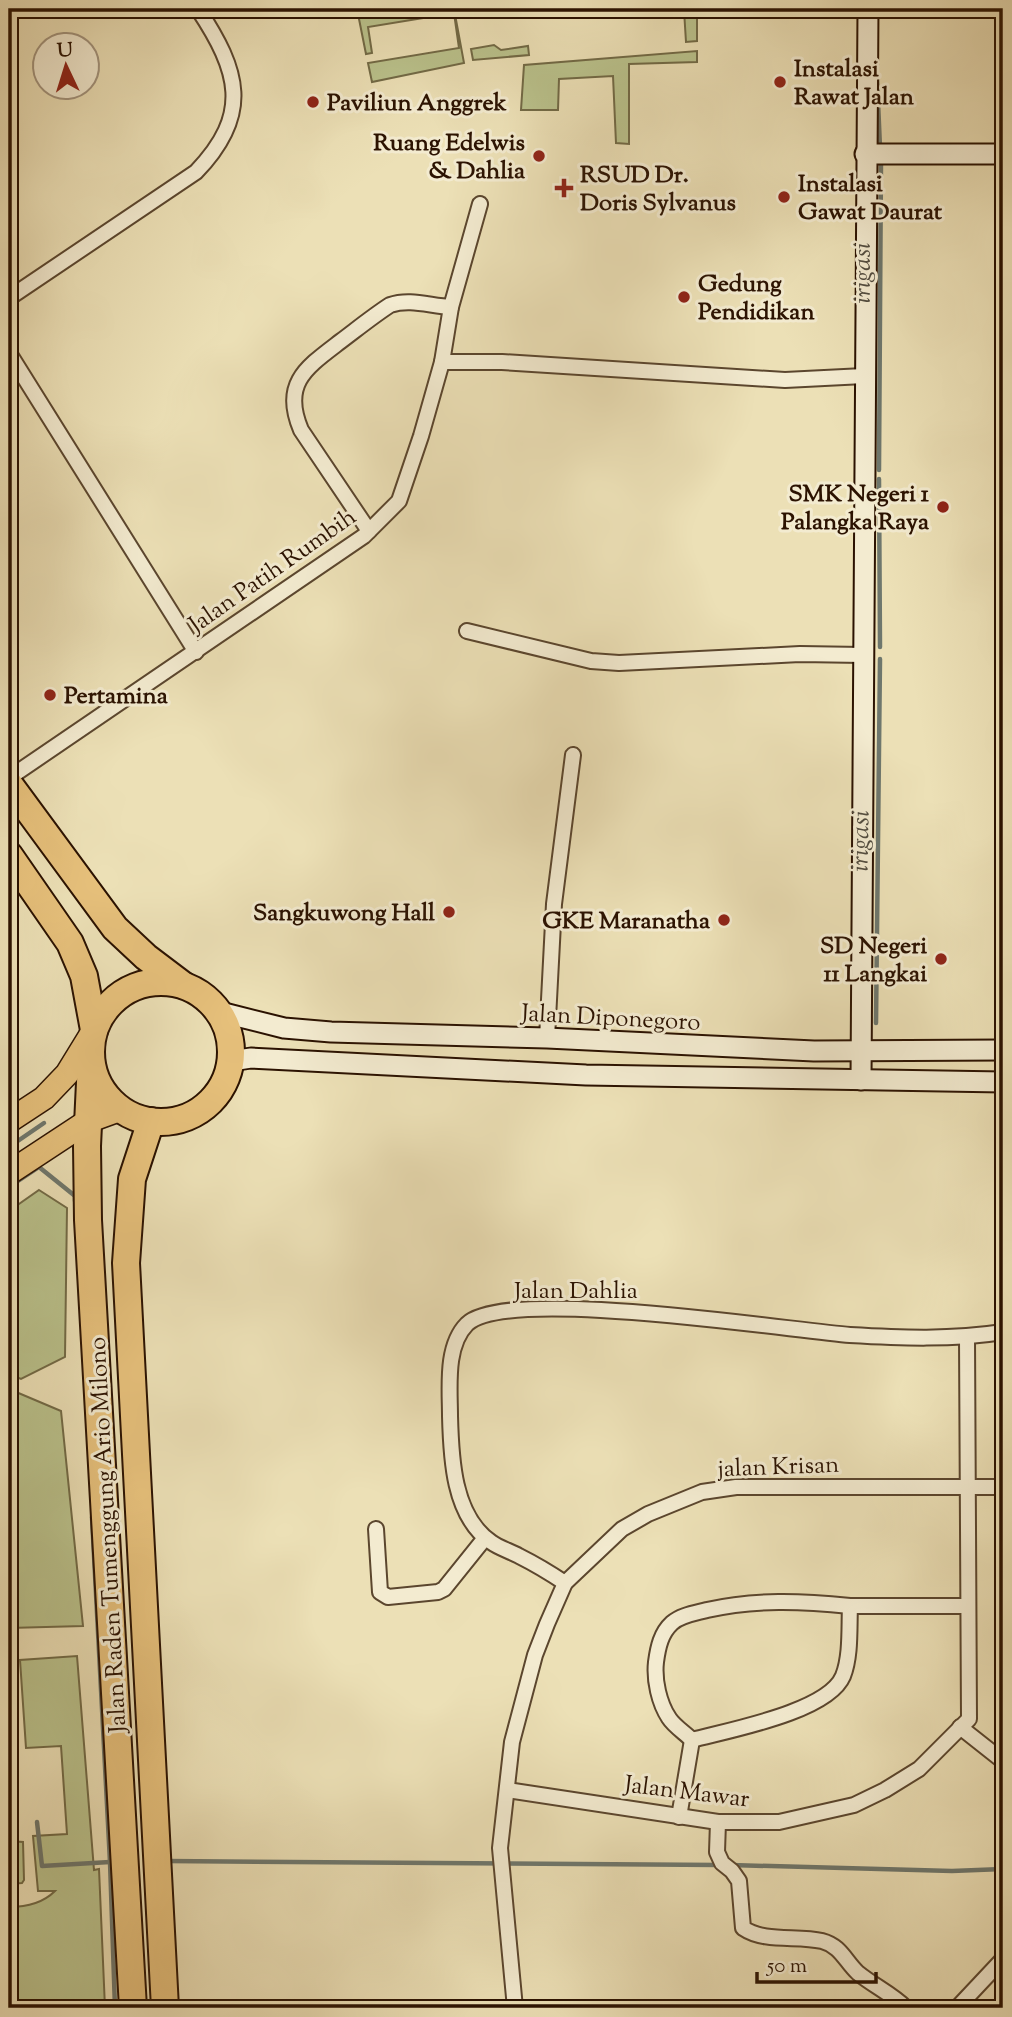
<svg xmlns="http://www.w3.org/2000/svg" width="1012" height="2017" font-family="'Sorts Mill Goudy',serif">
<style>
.green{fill:#bac28c;stroke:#726a46;stroke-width:2}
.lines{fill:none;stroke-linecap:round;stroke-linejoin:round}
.stream{stroke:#6e776d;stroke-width:4.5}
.street-casing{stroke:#5b462e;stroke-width:18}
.secondary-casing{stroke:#2b1201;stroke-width:23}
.primary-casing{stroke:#2b1201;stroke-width:26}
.highway-casing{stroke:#2b1201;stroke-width:30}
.street{stroke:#f3ebd0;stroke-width:14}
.secondary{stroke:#f3ebd0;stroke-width:19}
.primary{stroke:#e6c07b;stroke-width:23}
.highway{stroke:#e6c07b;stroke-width:26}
.poi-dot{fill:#8f2418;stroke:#f3ebd0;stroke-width:2.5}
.labels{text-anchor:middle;stroke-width:6;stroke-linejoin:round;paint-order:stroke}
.poi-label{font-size:24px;font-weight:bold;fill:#2b1201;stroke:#f3ebd0;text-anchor:start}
.street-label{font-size:24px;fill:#2b1201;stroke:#f3ebd0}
.water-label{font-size:26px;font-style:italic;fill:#524d40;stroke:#f3ebd0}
</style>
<rect width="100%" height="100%" fill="#ece0b6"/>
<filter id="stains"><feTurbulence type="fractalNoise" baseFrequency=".00286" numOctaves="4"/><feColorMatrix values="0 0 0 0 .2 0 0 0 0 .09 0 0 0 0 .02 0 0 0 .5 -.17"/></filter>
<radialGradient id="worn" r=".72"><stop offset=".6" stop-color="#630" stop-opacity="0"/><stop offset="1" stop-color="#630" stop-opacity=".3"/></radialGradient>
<g class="green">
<path d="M357,9H454L464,63L372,82L368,63L459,48L454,13L368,27L372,53L366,54Z"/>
<path d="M684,10H697V41L686,42Z"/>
<path d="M494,45L501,50L528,46L529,55L473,60L471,49Z"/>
<path d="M697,51V62L629,64V144L616,143L613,76L559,79L558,110H521L524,65Z"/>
<path d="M39,1190L67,1208L65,1357L21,1379L9,1374V1211Z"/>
<path d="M9,1389L61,1411L83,1626L9,1628Z"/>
<path d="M77,1656L94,1870L99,1869L105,2008H9V1907C25,1907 43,1903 55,1891H38L33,1836L67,1834L61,1746L26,1748L20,1660Z"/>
<path d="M9,1841L23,1842L24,1880L22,1883L9,1884Z"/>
</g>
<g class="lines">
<g class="stream">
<path d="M877,79L880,147"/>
<path d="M879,470L881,161"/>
<path d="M879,479L880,647"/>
<path d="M876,1023L880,659"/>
<path d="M9,1147L44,1123"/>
<path d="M9,1187L39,1167L75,1196V1201"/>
<path d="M92,1517L110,1862L115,2008"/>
<path d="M37,1822L42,1866L110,1862"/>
<path d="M166,1861L719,1865"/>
<path d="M731,1865L952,1871L1003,1869"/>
</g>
<g class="street-casing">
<g id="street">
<path d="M9,298L196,172C252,114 239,71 198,9"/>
<path d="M9,353L196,652"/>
<path d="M442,362L451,307L480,204"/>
<path d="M369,531L301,430C281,383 307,367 341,341C357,329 373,316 390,305C410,298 430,306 451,307"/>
<path d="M467,631L591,661L619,663L800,654L863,655"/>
<path d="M9,778L364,536L399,501L421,436L442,362H502L785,380L864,376"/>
<path d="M547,1038L554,904L573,755"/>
<path d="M376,1529L380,1592L388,1597L438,1592L444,1589L485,1538"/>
<path d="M565,1583C550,1573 535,1564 519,1556C510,1551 499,1548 491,1542C453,1516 451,1457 450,1416C450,1388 445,1346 467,1324C507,1286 786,1330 850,1335C901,1338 952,1340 1003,1332"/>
<path d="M960,1727L1003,1761"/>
<path d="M692,1740C685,1733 674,1726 669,1718C659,1703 654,1680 656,1662C658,1647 661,1633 672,1623C681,1615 696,1613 707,1610C755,1599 802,1601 850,1606"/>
<path d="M507,1790L718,1822H779L854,1805L885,1790L919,1769L969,1719L967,1338"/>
<path d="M679,1817L692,1740C729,1730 828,1712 843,1676C851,1656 849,1628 850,1606H968"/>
<path d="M718,1822L717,1852L722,1863L732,1871L739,1881L743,1928C765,1943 797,1935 822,1941C841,1946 845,1961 858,1973C874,1986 892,1994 906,2008"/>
<path d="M515,2008L500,1848L512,1742L535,1655L547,1624L565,1583L622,1529L648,1514L702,1492L736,1487H1003"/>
<path d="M957,2008L1003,1959"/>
</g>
</g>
<g class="secondary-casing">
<g id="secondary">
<path d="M865,154H1003"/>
<path d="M220,1012L284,1028L331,1032L547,1038L814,1051L1003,1050"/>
<path d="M231,1061L251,1058L586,1075L1003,1082"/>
<path d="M861,1080L868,9"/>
</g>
</g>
<g class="primary-casing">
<g id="primary">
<path d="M9,1121L44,1098L67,1074L94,1030"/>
<path d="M9,1173L88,1121L121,1109"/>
</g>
</g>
<g class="highway-casing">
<g id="highway">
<path d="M9,784L115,928L146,957L183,985"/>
<path d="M9,855L70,943L84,976L94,1030"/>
<circle cx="161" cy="1052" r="70"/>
<path d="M91,1061L87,1146L88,1220L133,2008"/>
<path d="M151,1121L132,1179L126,1263L165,2008"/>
</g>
</g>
<use href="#street" class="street"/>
<use href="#secondary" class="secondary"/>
<use href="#primary" class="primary"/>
<use href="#highway" class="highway"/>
</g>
<g class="poi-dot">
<circle cx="780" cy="82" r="7"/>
<circle cx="313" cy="102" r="7"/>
<circle cx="539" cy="156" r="7"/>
<path d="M560.5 177.5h7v7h7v7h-7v7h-7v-7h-7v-7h7z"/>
<circle cx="784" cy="197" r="7"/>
<circle cx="684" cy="297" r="7"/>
<circle cx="943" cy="507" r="7"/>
<circle cx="50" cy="695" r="7"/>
<circle cx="449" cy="912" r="7"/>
<circle cx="724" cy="920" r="7"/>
<circle cx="941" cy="959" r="7"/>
</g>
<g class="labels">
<g class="poi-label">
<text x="794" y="76">Instalasi<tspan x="794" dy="28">Rawat Jalan</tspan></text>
<text x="327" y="110">Paviliun Anggrek</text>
<text x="525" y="150" text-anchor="end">Ruang Edelwis<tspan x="525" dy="28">&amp; Dahlia</tspan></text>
<text x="580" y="182">RSUD Dr.<tspan x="580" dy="28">Doris Sylvanus</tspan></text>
<text x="798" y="191">Instalasi<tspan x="798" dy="28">Gawat Daurat</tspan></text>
<text x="698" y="291">Gedung<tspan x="698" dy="28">Pendidikan</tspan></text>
<text x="929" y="501" text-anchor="end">SMK Negeri 1<tspan x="929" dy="28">Palangka Raya</tspan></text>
<text x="64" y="703">Pertamina</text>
<text x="435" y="920" text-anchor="end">Sangkuwong Hall</text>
<text x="710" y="928" text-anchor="end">GKE Maranatha</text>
<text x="927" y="953" text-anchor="end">SD Negeri<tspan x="927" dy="28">11 Langkai</tspan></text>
</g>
<g class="street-label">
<text transform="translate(272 570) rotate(-35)" y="8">Jalan Patih Rumbih</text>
<text transform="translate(611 1017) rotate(3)" y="8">Jalan Diponegoro</text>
<text x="576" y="1298">Jalan Dahlia</text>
<text transform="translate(778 1466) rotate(-2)" y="8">jalan Krisan</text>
<text transform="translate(107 1535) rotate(-93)" y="8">Jalan Raden Tumenggung Ario Milono</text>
<text transform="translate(687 1791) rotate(7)" y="8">Jalan Mawar</text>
</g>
<g class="water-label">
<text transform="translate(861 273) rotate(-90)" y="9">irigasi</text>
<text transform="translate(859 841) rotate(-89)" y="9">irigasi</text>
</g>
</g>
<rect width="1012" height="2017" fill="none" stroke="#ece0b6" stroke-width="35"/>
<rect x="10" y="10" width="991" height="1996" fill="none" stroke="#2b1201" stroke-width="3.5"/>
<rect x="18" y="18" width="977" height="1982" fill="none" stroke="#2b1201" stroke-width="2"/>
<g transform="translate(66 66) rotate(356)"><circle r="33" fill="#f3ebd0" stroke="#a3947d" stroke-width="2"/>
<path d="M0-5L12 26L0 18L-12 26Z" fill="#8f2418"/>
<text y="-10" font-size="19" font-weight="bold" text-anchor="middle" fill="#2b1201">U</text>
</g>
<path d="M757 1972v10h119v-10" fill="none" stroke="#2b1201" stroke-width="3.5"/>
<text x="767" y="1972" font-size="21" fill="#2b1201" stroke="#f3ebd0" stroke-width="5" paint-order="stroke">50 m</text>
<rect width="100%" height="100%" filter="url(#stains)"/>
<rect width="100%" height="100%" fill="url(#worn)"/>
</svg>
